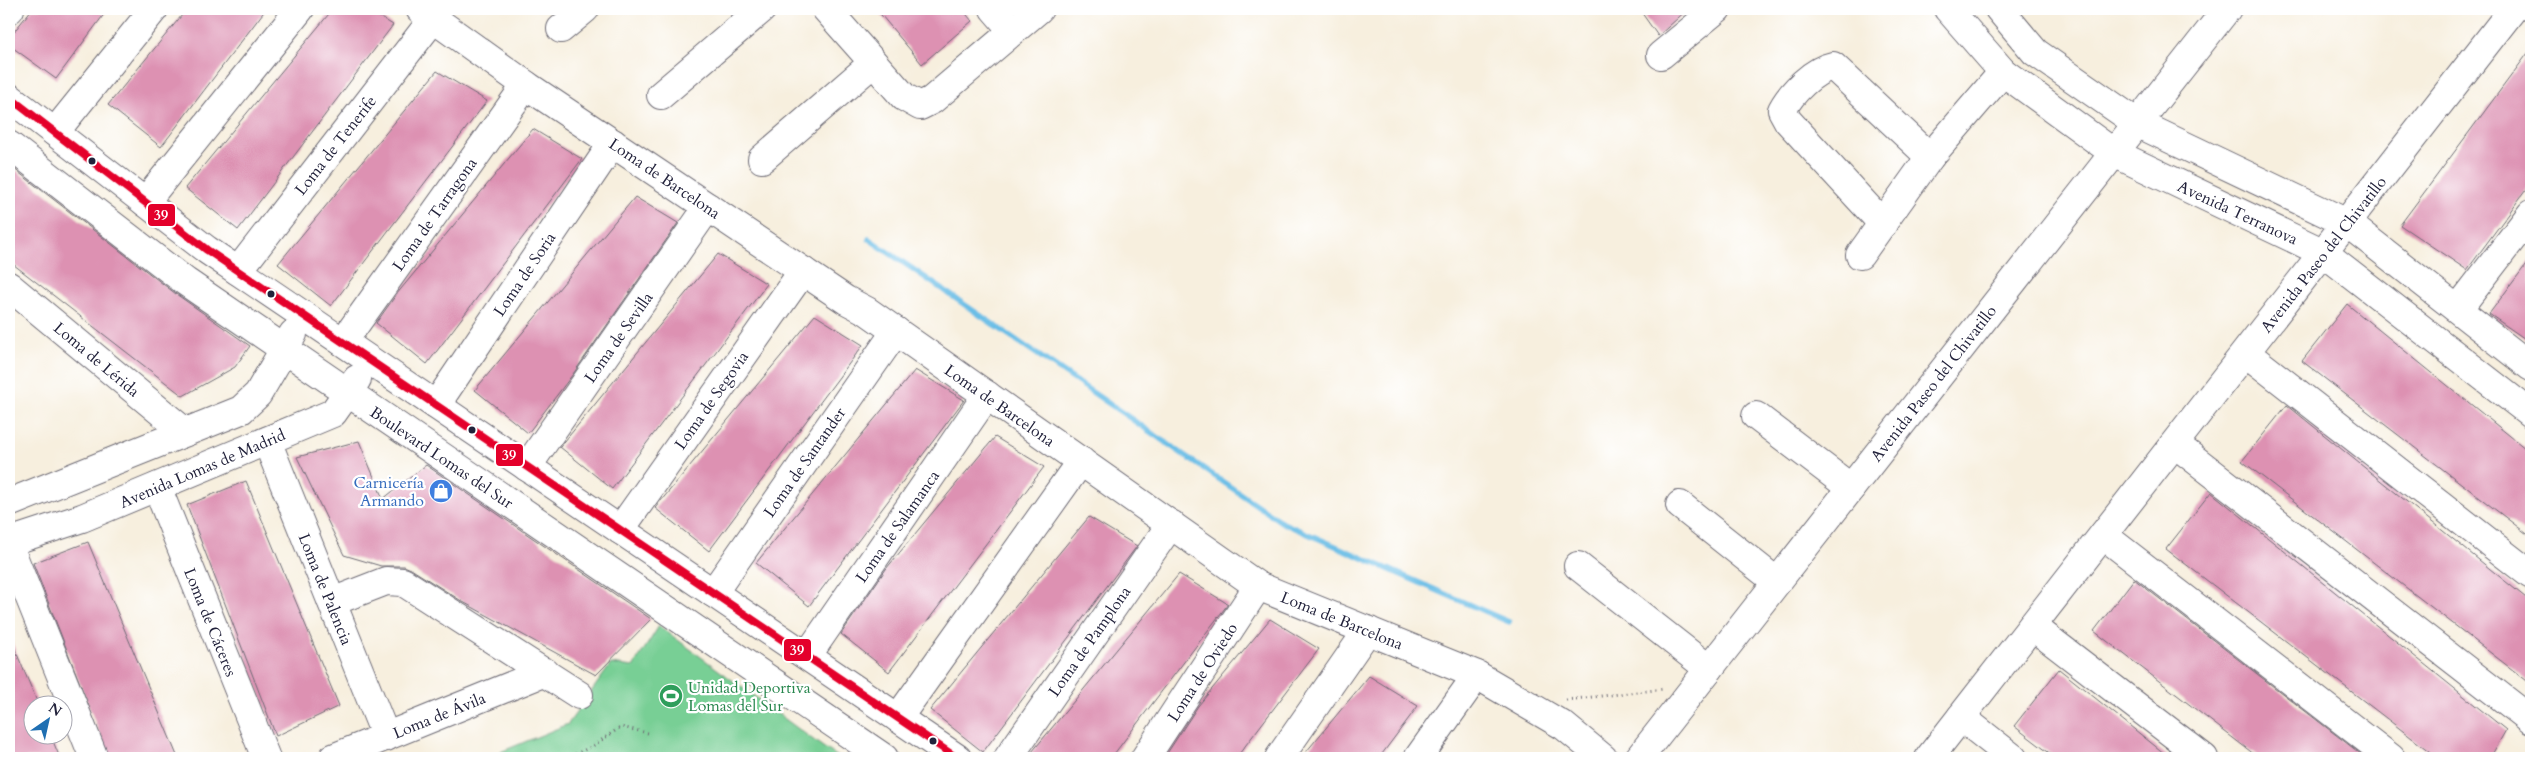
<svg xmlns="http://www.w3.org/2000/svg" width="2540" height="767" font-family="Cardo,serif">
<style>
.green{fill:#78cf95;stroke:#4d7868}
.lines{fill:none;stroke-linecap:round;stroke-linejoin:round}
.stream{stroke:#6abee6;stroke-width:5.5}
.building{fill:#dd91b2}
.minor-casing{stroke:#6d6a74;stroke-width:30}
.path{stroke:#6d6a74;stroke-width:3;stroke-dasharray:1 4;stroke-linecap:butt}
.minor{stroke:#fff;stroke-width:28}
.bus-1-casing{stroke:#fff;stroke-width:11}
.bus-1{stroke:#e4002b;stroke-width:8}
.bus-dot{fill:#22223b;stroke:#fff;stroke-width:2}
.labels{text-anchor:middle;stroke-width:4.5;stroke-linejoin:round;paint-order:stroke}
.street-label{font-size:16px;fill:#22223b;stroke:#fff}
.shop-label{font-size:16px;fill:#366cbe;stroke:#fff;text-anchor:end}
.leisure-label{font-size:16px;fill:#27864d;stroke:#fff;text-anchor:start}
.line-badge{stroke:#fff;stroke-width:2}
.badge-label{font-size:14px;text-anchor:middle;font-weight:bold;fill:#fff}
</style>
<rect width="100%" height="100%" fill="#fff"/>
<filter id="ink" filterUnits="userSpaceOnUse"><feTurbulence type="fractalNoise" baseFrequency=".02" numOctaves="2"/><feDisplacementMap in="SourceGraphic" scale="10" xChannelSelector="R" yChannelSelector="G"/><feConvolveMatrix kernelMatrix="1 2 1 2 8 2 1 2 1" color-interpolation-filters="sRGB"/></filter>
<filter id="wash" filterUnits="userSpaceOnUse"><feTurbulence type="fractalNoise" baseFrequency=".0096" numOctaves="4" result="noise"/><feDisplacementMap in="SourceGraphic" scale="20" xChannelSelector="R" yChannelSelector="G"/><feGaussianBlur stdDeviation="1.12" result="paint"/><feColorMatrix in="noise" values="0 0 0 0 0 0 0 0 0 0 0 0 0 0 0 0 0 1.4 0 .05"/><feComposite in="paint" operator="in"/></filter>
<g filter="url(#wash)">
<rect width="100%" height="100%" fill="#f7efde"/>
<path class="green" d="M659,626L823,747L840,758H486L568,724L611,664L633,667Z"/>
<g class="lines">
<path class="stream" d="M869,239L1283,523L1509,622"/>
</g>
<g id="blocks">
<g class="building">
<path d="M32,9H108L56,79L9,45V38Z"/>
<path d="M187,9H266L161,147L108,105Z"/>
<path d="M333,9H367L393,25L238,230L185,188Z"/>
<path d="M876,9H962L972,21L922,64Z"/>
<path d="M1639,9H1688L1658,36Z"/>
<path d="M2531,49V183L2467,270L2400,225Z"/>
<path d="M437,71L487,101L331,306L278,264Z"/>
<path d="M533,129L582,159L427,364L376,323L396,295Z"/>
<path d="M9,165L176,294L250,346L235,367L183,396L9,261Z"/>
<path d="M635,197L678,223L573,374L528,433L475,390Z"/>
<path d="M718,254L767,284L612,489L560,447Z"/>
<path d="M2531,258V343L2489,314Z"/>
<path d="M2347,304L2531,453V537L2302,361Z"/>
<path d="M815,315L863,345L709,551L655,508Z"/>
<path d="M915,370L964,400L809,606L756,563Z"/>
<path d="M2287,405L2531,602V684L2242,461Z"/>
<path d="M995,437L1044,467L889,672L841,634L886,569Z"/>
<path d="M359,441L383,499L426,465L651,619L596,675L463,602L411,569L404,566H381L344,555L297,457Z"/>
<path d="M246,481L339,706L276,736L187,505Z"/>
<path d="M2211,492L2506,730L2490,758H2438L2166,549Z"/>
<path d="M1089,517L1137,546L983,752L930,710Z"/>
<path d="M88,542L178,758H109L33,563Z"/>
<path d="M1179,574L1228,604L1111,758H1027Z"/>
<path d="M2134,579L2366,758H2259L2094,631Z"/>
<path d="M1270,619L1319,649L1236,758H1164L1198,706Z"/>
<path d="M9,635L38,704H32V734H50L60,758H9Z"/>
<path d="M2059,669L2170,758H2056L2014,726Z"/>
<path d="M1369,676L1418,706L1379,758H1301Z"/>
</g>
</g>
</g>
<g filter="url(#ink)">
<use href="#blocks" fill-opacity="0" stroke="#6d6a74" stroke-width="1"/>
<g class="lines">
<g class="minor-casing">
<g id="minor">
<path d="M420,9L526,85L846,300L867,311L1258,586L1477,675L1564,726L1603,758"/>
<path d="M826,9L904,97L920,106L932,100L1039,9"/>
<path d="M994,9L1013,31"/>
<path d="M1948,9L2003,72L2114,153L2324,253L2531,414"/>
<path d="M1999,9L2035,52L2137,123L2347,223L2531,367"/>
<path d="M9,10L10,9"/>
<path d="M561,29L585,9"/>
<path d="M1661,55L1717,9"/>
<path d="M661,95L762,9"/>
<path d="M9,97L207,250L957,758"/>
<path d="M55,132L154,9"/>
<path d="M9,145L186,282L884,758"/>
<path d="M762,159L873,63"/>
<path d="M145,202L300,9"/>
<path d="M1883,224L1788,121L1782,110C1791,93 1813,70 1833,66L1930,157"/>
<path d="M1860,255L1930,157L2003,72"/>
<path d="M238,271L433,19"/>
<path d="M9,286L185,432"/>
<path d="M2458,309L2531,214"/>
<path d="M343,342L526,85"/>
<path d="M2246,353L2531,575"/>
<path d="M436,405L613,143"/>
<path d="M1756,416L1851,488"/>
<path d="M267,441L386,737"/>
<path d="M2175,444L2531,720"/>
<path d="M527,467L708,207"/>
<path d="M157,487L266,758"/>
<path d="M9,503L241,410L258,394L293,334"/>
<path d="M1680,505L1777,582"/>
<path d="M620,530L803,271"/>
<path d="M2103,535L2391,758"/>
<path d="M9,542L82,518L333,413L357,379"/>
<path d="M9,546L94,758"/>
<path d="M1578,566L1709,669"/>
<path d="M713,593L896,331"/>
<path d="M332,602L386,581L403,582L579,695"/>
<path d="M2032,626L2204,758"/>
<path d="M807,656L987,395"/>
<path d="M1961,717L2013,758"/>
<path d="M898,718L1081,461"/>
<path d="M333,758L545,672"/>
<path d="M1008,758L1171,524"/>
<path d="M1145,758L1258,586"/>
<path d="M1279,758L1368,630"/>
<path d="M1418,758L1477,675"/>
<path d="M1639,758L2227,9"/>
<path d="M1929,758L2513,9"/>
</g>
</g>
<g class="path">
<path d="M1566,700L1664,689"/>
<path d="M566,758L591,747L621,727L648,733"/>
</g>
<use href="#minor" class="minor"/>
<g class="bus-1-casing">
<path id="bus-1" d="M9,97L207,250L957,758"/>
</g>
<use href="#bus-1" class="bus-1"/>
</g>
</g>
<defs>
<g id="shop-disc" transform="scale(1.25)"><circle r="9.5" fill="#3f7fe0" stroke="#fff"/><path d="M-5-2.5h2.3a2.7 3.5 0 0 1 5.4 0H5L5.5 6h-11ZM-1.5-2.5h3a1.5 2.3 0 0 0-3 0Z" fill="#fff"/></g>
<g id="stadium-disc" transform="scale(1.25)"><circle r="9.5" fill="#2e9e5b" stroke="#fff"/><path d="M0-5a6.5 5 0 1 0 0 10a6.5 5 0 1 0 0-10ZM-3.5-1.8h7v3.6h-7Z" fill="#fff"/></g>
</defs>
<g fill-rule="evenodd">
<use href="#shop-disc" x="441" y="491"/>
<use href="#stadium-disc" x="671" y="696"/>
</g>
<g class="bus-dot">
<circle cx="92" cy="161" r="4.5"/>
<circle cx="271" cy="294" r="4.5"/>
<circle cx="472" cy="430" r="4.5"/>
<circle cx="933" cy="741" r="4.5"/>
</g>
<g class="labels">
<g class="street-label">
<text transform="translate(335 145) rotate(-52)" y="6">Loma de Tenerife</text>
<text transform="translate(665 178) rotate(34)" y="6">Loma de Barcelona</text>
<text transform="translate(2238 212) rotate(25)" y="6">Avenida Terranova</text>
<text transform="translate(434 214) rotate(-55)" y="6">Loma de Tarragona</text>
<text transform="translate(2323 254) rotate(-52)" y="6">Avenida Paseo del Chivatillo</text>
<text transform="translate(524 274) rotate(-56)" y="6">Loma de Soria</text>
<text transform="translate(618 337) rotate(-55)" y="6">Loma de Sevilla</text>
<text transform="translate(97 359) rotate(40)" y="6">Loma de Lérida</text>
<text transform="translate(1933 383) rotate(-52)" y="6">Avenida Paseo del Chivatillo</text>
<text transform="translate(711 400) rotate(-55)" y="6">Loma de Segovia</text>
<text transform="translate(1000 405) rotate(35)" y="6">Loma de Barcelona</text>
<text transform="translate(442 457) rotate(34)" y="6">Boulevard Lomas del Sur</text>
<text transform="translate(804 462) rotate(-55)" y="6">Loma de Santander</text>
<text transform="translate(202 468) rotate(-23)" y="6">Avenida Lomas de Madrid</text>
<text transform="translate(897 526) rotate(-55)" y="6">Loma de Salamanca</text>
<text transform="translate(326 589) rotate(68)" y="6">Loma de Palencia</text>
<text transform="translate(1342 620) rotate(22)" y="6">Loma de Barcelona</text>
<text transform="translate(211 622) rotate(68)" y="6">Loma de Cáceres</text>
<text transform="translate(1089 641) rotate(-55)" y="6">Loma de Pamplona</text>
<text transform="translate(1202 672) rotate(-57)" y="6">Loma de Oviedo</text>
<text transform="translate(439 715) rotate(-22)" y="6">Loma de Ávila</text>
</g>
<g class="shop-label">
<text x="424" y="488">Carnicería<tspan x="424" dy="18">Armando</tspan></text>
</g>
<g class="leisure-label">
<text x="688" y="693">Unidad Deportiva<tspan x="688" dy="18">Lomas del Sur</tspan></text>
</g>
</g>
<g class="line-badge">
<rect x="147" y="203" width="29" height="24" rx="5" fill="#e4002b"/>
<rect x="495" y="443" width="29" height="24" rx="5" fill="#e4002b"/>
<rect x="783" y="638" width="29" height="24" rx="5" fill="#e4002b"/>
</g>
<g class="badge-label">
<text x="161" y="220">39</text>
<text x="509" y="460">39</text>
<text x="797" y="655">39</text>
</g>
<rect width="2540" height="767" fill="none" stroke="#fff" stroke-width="30"/>
<g transform="translate(48 720) rotate(34)"><circle r="24" fill="#ffffff" stroke="#a7a7b1"/>
<path d="M0-4L9 19L0 12L-9 19Z" fill="#1f6fb2"/>
<text y="-8" font-size="14" font-weight="bold" text-anchor="middle" fill="#22223b">N</text>
</g>
</svg>
